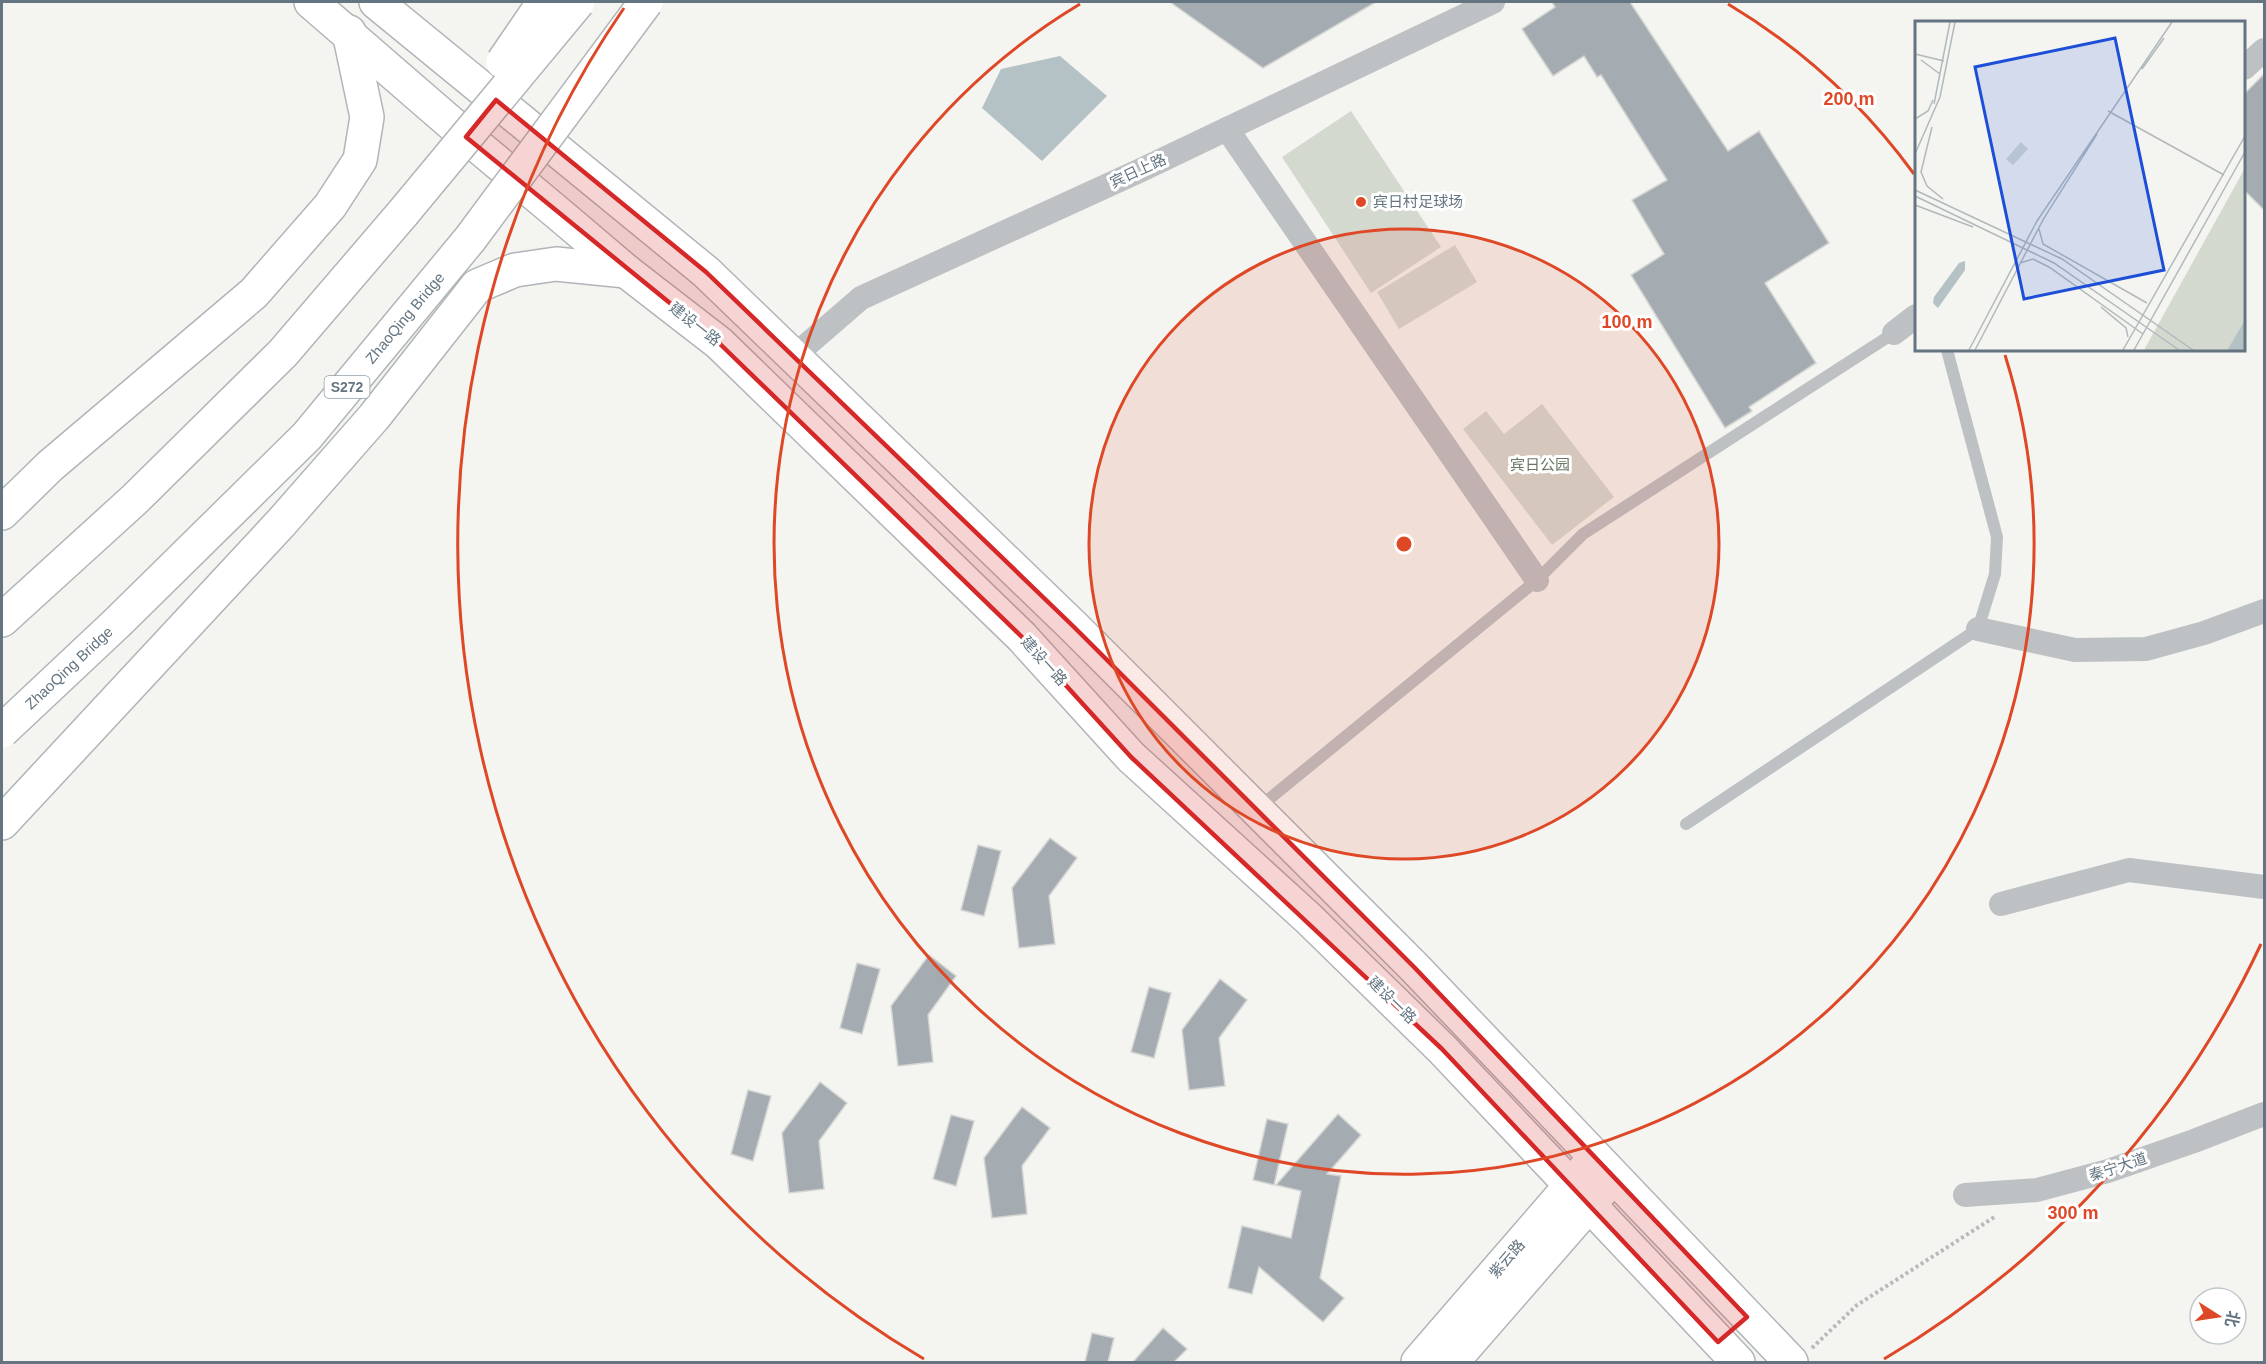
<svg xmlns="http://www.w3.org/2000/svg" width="2266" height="1364" font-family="Arial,'Noto Sans SC',sans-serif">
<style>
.green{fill:#d4d9d0}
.water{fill:#b4c1c5}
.building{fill:#a4acb2;stroke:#d5d5d3;stroke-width:1.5}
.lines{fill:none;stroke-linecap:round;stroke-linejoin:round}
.secondary-casing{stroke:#afb5b9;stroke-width:36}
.primary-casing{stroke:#b0b5b8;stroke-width:36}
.path{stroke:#b7babc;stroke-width:4;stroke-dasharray:3 3;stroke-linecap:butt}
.lane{stroke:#bdc1c4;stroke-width:12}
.street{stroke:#bdc1c4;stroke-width:24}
.secondary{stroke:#fff;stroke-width:33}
.primary{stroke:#fff;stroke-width:33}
.primary-bridge-casing{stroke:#b0b5b8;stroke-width:36;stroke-linecap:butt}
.primary-bridge{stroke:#fff;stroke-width:33}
.marked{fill:#d62828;fill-opacity:0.2;stroke:#d62828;stroke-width:4.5;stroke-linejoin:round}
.ring{fill:none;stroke:#de4827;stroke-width:3}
.poi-dot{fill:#de4827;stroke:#fff;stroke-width:2}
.labels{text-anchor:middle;stroke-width:6;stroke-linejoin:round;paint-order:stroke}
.shield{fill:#fff;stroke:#929ea7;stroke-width:1.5}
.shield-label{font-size:14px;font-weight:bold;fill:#647581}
.street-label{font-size:15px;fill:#647581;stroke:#fff}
.poi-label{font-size:15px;fill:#647581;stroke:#fff;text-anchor:start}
.park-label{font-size:15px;fill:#687863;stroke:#fff}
.inset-road{fill:none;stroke:#b1b9bd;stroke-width:1.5}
.view{fill:#1d4ed8;fill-opacity:0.15;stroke:#1d4ed8;stroke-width:3}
.inset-edge{fill:none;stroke:#647581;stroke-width:3}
.centre{fill:#de4827;stroke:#fff;stroke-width:3}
.ring-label{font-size:18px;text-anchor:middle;font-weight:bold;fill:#de4827;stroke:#fff;stroke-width:6;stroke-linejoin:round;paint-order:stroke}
</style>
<rect width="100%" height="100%" fill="#f4f4f0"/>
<g class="green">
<path d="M1351,111L1441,247L1371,293L1282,157Z"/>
<path d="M1455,245L1477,282L1399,329L1377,292Z"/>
<path d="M1542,404L1614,497L1552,545L1463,429L1486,411L1504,434Z"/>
</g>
<path class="water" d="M1060,56L1107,96L1042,161L982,108L1001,69Z"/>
<g class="building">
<path d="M1170,2H1376L1263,68Z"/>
<path d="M1552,2H1630L1728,151L1759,131L1829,243L1765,283L1816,363L1749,407L1752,411L1725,428L1631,275L1664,254L1632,200L1667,180L1601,75L1597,77L1584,56L1553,76L1522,29L1555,7Z"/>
<path d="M2265,73V211L2244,190V94Z"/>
<path d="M1050,838L1077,858L1049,896L1055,944L1019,948L1012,888Z"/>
<path d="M978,845L1001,851L984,916L961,910Z"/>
<path d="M929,955L956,976L928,1015L933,1062L898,1066L891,1006Z"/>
<path d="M857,963L880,969L862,1034L840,1028Z"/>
<path d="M1220,979L1247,1000L1219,1038L1225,1086L1189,1090L1182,1030Z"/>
<path d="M1149,987L1171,993L1154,1058L1131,1052Z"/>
<path d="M820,1082L847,1103L819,1141L824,1189L789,1193L782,1133Z"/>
<path d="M748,1090L771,1096L753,1161L731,1154Z"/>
<path d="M1022,1107L1050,1128L1022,1166L1027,1214L992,1218L984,1158Z"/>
<path d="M1338,1114L1361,1135L1327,1174L1341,1176L1320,1278L1344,1298L1323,1322L1259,1267L1252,1294L1228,1288L1242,1226L1291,1238L1301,1191L1276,1185Z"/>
<path d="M951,1115L974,1121L956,1186L933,1179Z"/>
<path d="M1267,1119L1288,1124L1274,1185L1253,1180Z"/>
<path d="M1163,1328L1187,1349L1174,1362H1133Z"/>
<path d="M1092,1333L1114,1338L1108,1362H1085Z"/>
</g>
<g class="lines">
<g class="secondary-casing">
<g id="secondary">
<path d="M311,2L467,137L566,220L626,271L719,343L1022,637L1131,757L1308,918L1442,1049L1738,1362"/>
<path d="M376,2L706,272L1074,627L1414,967L1791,1362"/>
<path d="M2,513L50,466L254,293L330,206L360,160L367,117L349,32"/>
<path d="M2,823L281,523L374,417L477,286L515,270L556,264L626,271"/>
<path d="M1418,1362L1585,1169"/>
<path d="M1452,1362L1602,1190"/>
</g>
</g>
<g class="primary-casing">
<path id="primary" d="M2,620L135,499L283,353L403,213"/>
</g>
<path class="path" d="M1812,1348L1857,1305L1996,1216"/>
<g class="lane">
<path d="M1257,809L1537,580L1583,534L1894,333"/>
<path d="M1686,824L1978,629L1995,574L1997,537L1947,350"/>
</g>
<g class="street">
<path d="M2244,68L2264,50"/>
<path d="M1227,129L1537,580"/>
<path d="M1894,333L1916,316"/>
<path d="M794,356L861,298L1139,171L1493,2"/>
<path d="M1978,629L2075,650L2146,649L2204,633L2264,611"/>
<path d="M2001,904L2129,870L2264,887"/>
<path d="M1965,1195L2037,1190L2108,1171L2194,1141L2264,1114"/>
</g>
<use href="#secondary" class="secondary"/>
<use href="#primary" class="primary"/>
<g class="primary-bridge-casing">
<g id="primary-bridge">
<path d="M503,62L544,2"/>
<path d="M403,213L578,2"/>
<path d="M2,731L118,622L307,436L470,239L646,2"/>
</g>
</g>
<use href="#primary-bridge" class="primary-bridge"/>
</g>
<path class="marked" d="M496,100L706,272L1074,627L1414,967L1747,1317L1718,1342L1442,1049L1131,757L1022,637L719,343L466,137Z"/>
<circle cx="1404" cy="544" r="315" fill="#de4827" fill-opacity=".12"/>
<g class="ring">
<circle cx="1404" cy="544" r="315"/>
<path d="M1728 4A630 630 0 0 1 1914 174M2005 355A630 630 0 1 1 1080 4"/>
<path d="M2261 944A946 946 0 0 1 1884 1359M924 1359A946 946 0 0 1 624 8"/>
</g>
<circle class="poi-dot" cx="1361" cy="202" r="6"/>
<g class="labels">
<rect class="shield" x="324.5" y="376" width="45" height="22" rx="4.5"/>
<g class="shield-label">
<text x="347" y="392">S272</text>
</g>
<g class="street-label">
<text transform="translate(1138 171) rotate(-25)" y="5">宾日上路</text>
<text transform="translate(405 318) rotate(-50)" y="5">ZhaoQing Bridge</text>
<text transform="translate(695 324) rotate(38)" y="5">建设一路</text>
<text transform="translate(1044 661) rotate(48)" y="5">建设一路</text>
<text transform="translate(69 668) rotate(-43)" y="5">ZhaoQing Bridge</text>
<text transform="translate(1392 1000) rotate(44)" y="5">建设一路</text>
<text transform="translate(2118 1167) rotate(-18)" y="5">秦宁大道</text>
<text transform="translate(1507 1259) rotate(-49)" y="5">紫云路</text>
</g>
<g class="poi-label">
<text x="1373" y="207">宾日村足球场</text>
</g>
<g class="park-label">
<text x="1540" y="470">宾日公园</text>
</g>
</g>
<g transform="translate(1915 21)">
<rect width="330" height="330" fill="#f4f4f0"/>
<path d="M106,121L113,128L98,144L91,138ZM330,147V300L313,329H229Z" fill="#d4d9d0"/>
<path d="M50,240V249L23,287L18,282L19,276L44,242ZM330,299V329H313V328Z" fill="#b4c1c5"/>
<path class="inset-road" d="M0,33L29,40M6,39L25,53M227,48L249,17M19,83L35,1M193,90L309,154M0,98L13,90L18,79M17,106L6,151L12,165L28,178M0,133L25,76L40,1M0,169L147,238L278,329M0,175L139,242L264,329M0,184L58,206M124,208L128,223L232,282M105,242L118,238L134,246L228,313M186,286L211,307L213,316M54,329L122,200L257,1M60,329L129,197L182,113M208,329L330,115M219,329L330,131"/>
<path class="view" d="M200,17L249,249L109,278L60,46Z"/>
<rect width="330" height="330" class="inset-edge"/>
</g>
<circle cx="1404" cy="544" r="9" class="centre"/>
<g class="ring-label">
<text x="1849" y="105">200 m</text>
<text x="1627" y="328">100 m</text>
<text x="2073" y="1219">300 m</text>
</g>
<rect width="2266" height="1364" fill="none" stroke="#647581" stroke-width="6"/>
<g transform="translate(2218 1316) rotate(102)"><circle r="28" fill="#ffffff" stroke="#c1c8cd" stroke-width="1.5"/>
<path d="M0-4.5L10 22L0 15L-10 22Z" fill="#de4827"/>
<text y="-9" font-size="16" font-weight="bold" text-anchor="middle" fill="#647581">北</text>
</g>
</svg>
